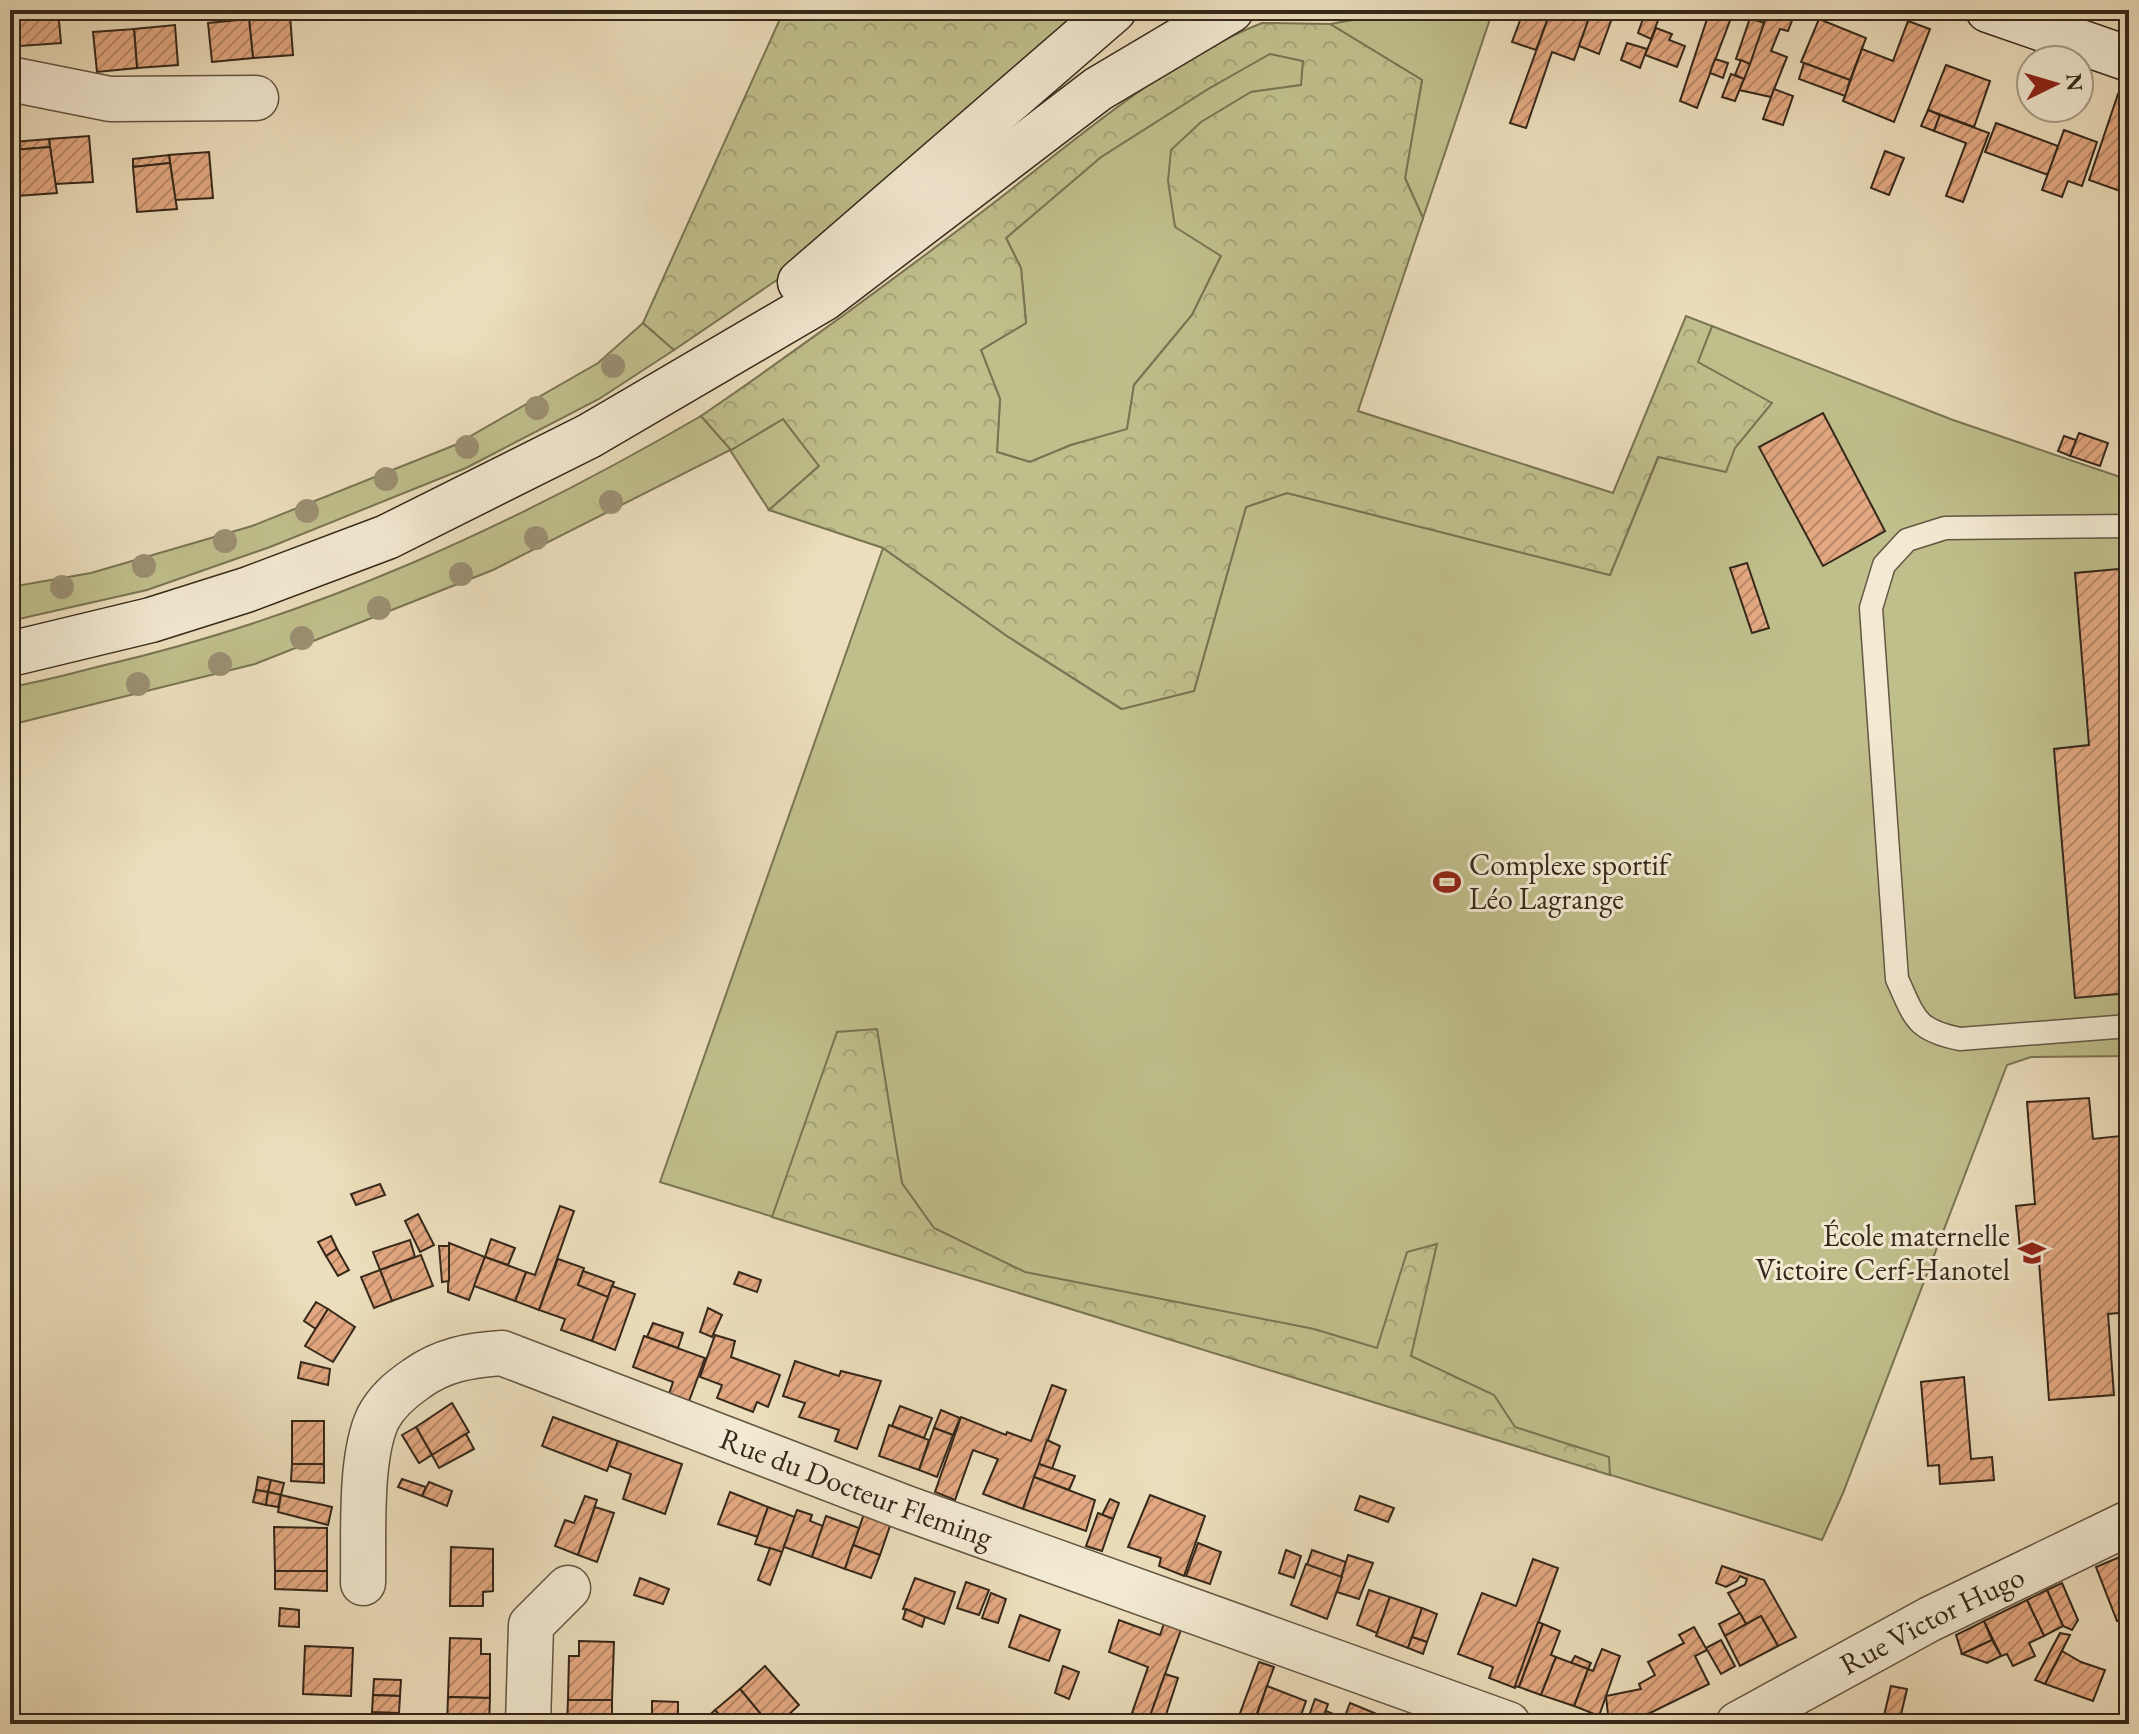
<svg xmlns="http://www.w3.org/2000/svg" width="2139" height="1734" font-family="'EB Garamond',serif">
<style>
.grass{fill:#bfbf8c;stroke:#7a7453;stroke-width:2}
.forest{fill:url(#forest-crowns);stroke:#7a7453;stroke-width:2;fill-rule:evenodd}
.building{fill:url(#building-hatch);stroke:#35281a;stroke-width:2}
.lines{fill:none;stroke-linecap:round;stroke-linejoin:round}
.lane-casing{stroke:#635642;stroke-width:25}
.street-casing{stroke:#635642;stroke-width:47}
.secondary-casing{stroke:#35281a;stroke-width:47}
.lane{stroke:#f3ead3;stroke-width:22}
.street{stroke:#f3ead3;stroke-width:44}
.secondary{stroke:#f3ead3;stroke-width:44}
.tree{fill:#9b8f72}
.labels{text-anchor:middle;stroke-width:6;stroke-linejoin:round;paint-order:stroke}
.poi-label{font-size:30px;fill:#35281a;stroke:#f3ead3;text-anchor:start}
.street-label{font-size:30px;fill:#35281a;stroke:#f3ead3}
</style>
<defs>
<pattern id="forest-crowns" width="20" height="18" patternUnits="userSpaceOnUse" patternTransform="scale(2)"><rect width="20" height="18" fill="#bfbf8c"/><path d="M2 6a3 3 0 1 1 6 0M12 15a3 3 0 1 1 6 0" fill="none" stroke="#a5a478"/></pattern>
<pattern id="building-hatch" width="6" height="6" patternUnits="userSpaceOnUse" patternTransform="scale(2)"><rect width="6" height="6" fill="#e4a982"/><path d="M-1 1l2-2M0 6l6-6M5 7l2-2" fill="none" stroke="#ba8a6a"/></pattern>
</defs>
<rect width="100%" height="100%" fill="#ecdebc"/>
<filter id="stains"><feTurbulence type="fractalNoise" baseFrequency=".0025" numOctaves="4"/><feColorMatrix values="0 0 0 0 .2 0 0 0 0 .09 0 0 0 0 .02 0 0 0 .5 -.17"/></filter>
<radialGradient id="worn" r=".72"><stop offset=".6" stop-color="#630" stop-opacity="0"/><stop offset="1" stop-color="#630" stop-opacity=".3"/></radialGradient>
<g class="grass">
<path d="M1386,10H1493L1423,218L1405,178L1422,80L1330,24L1370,17Z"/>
<path d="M1270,53L1303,61L1302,85L1251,92L1221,256L1192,315L1134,385L1127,430L1071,445L1030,462L997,452L1000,399L981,350L1026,323L1021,268L1006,238L1101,157L1208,89Z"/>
<path d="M643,323L674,350L599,399L466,468L270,547L147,590L10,621V587L91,573L252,526L455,445L598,363Z"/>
<path d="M1712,326L1953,420L2129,480V1056L2031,1057L2007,1065L1843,1493L1822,1540L660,1182L883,548L1007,636L1121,709L1194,691L1246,507L1287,493L1610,575Z"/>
<path d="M701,416L731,450L783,419L819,466L769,510L730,450L493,570L255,664L10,725V687C42,682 73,673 105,665C316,616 514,525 701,416Z"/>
</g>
<g class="forest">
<path d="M784,10H1091L796,267L674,350L643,323Z"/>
<path d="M1262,23L1330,24L1422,80L1405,178L1423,218L1358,411L1613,493L1686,316L1712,326L1698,362L1772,403L1735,448L1726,472L1658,457L1610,575L1287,493L1246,507L1194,691L1122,709L1007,636L883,548L769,510L819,466L783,419L731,450L701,416C800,348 896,278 991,205C1076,140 1161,63 1262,23ZM1270,54L1303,61L1301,85L1251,92L1201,122L1171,150L1168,181L1175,227L1221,256L1192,315L1134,385L1127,429L1071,445L1030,462L997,452L1000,399L981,350L1026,323L1021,268L1006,238L1101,157L1208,89Z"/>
<path d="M877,1029L902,1183L934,1228L1025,1272L1314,1329L1377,1348L1407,1252L1437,1244L1411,1356L1494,1395L1515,1427L1609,1457L1610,1475L772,1217L837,1032Z"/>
</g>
<g class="building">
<path d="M10,10H17L20,46L10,47Z"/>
<path d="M17,10H58L61,43L20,46Z"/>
<path d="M1524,10H1551L1536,50L1512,42Z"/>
<path d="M1551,10H1592L1574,60L1552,52L1526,128L1510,123Z"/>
<path d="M1592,10H1615L1599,54L1579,46Z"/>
<path d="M1646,10H1662L1651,39L1638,33Z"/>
<path d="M1710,10H1734L1697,108L1680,101Z"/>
<path d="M1742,10H1769L1764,23L1740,15Z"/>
<path d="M1769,10H1796L1788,31L1780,29L1771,51L1787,57L1771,97L1739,90Z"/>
<path d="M290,15L293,55L253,58L249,19Z"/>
<path d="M1750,18L1764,23L1750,64L1736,59Z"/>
<path d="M249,19L253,58L212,62L208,23Z"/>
<path d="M1819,19L1866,38L1850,80L1801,62Z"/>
<path d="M1908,21L1930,29L1894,122L1843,101L1862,49L1893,61Z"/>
<path d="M175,25L178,65L137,68L134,29Z"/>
<path d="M1656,28L1672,34L1669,40L1685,46L1677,67L1645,55Z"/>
<path d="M134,29L137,68L97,72L93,32Z"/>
<path d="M1627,43L1647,49L1640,68L1621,60Z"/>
<path d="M1715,59L1728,63L1723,78L1710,73Z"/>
<path d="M1741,60L1750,64L1744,79L1735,75Z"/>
<path d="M1804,63L1850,80L1845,96L1799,79Z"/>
<path d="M1946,65L1990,81L1974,127L1928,110Z"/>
<path d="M1731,74L1744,79L1735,101L1722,97Z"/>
<path d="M1774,89L1793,96L1783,125L1763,119Z"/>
<path d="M2118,94L2129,98V165L2120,191L2089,180Z"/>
<path d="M1928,110L1940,115L1934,131L1921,126Z"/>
<path d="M1940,115L1989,133L1963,202L1946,196L1966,143L1934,131Z"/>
<path d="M1996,123L2058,146L2048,175L1985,152Z"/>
<path d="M2064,130L2097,142L2082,186L2068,181L2062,197L2042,190Z"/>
<path d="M89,136L93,182L55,184L49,139Z"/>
<path d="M49,139L50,147L13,150V142Z"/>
<path d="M50,147L57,193L17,196L13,150Z"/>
<path d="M1885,151L1904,158L1889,195L1871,188Z"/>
<path d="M209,152L213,198L175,200L169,155Z"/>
<path d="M169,155L170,163L133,167V159Z"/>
<path d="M170,163L177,209L137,212L133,167Z"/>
<path d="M1823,413L1885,531L1823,566L1759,447Z"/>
<path d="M2079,433L2108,443L2100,466L2070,456Z"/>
<path d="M2064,436L2076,440L2070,456L2058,451Z"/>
<path d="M1747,563L1769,628L1752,633L1730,568Z"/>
<path d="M2129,568V993L2075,998L2054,749L2089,745L2075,573Z"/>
<path d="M2089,1098L2093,1139L2129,1135V1312L2108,1314L2114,1395L2049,1400L2038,1247L2020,1248L2016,1206L2035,1204L2027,1102Z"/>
<path d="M380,1184L385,1195L356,1205L351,1194Z"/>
<path d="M560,1206L574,1211L539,1310L515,1301L526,1272L535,1275Z"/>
<path d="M418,1214L434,1245L420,1252L405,1221Z"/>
<path d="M331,1236L337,1249L326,1256L318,1242Z"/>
<path d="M491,1239L515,1248L508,1265L485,1257Z"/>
<path d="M410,1240L415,1257L380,1270L373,1252Z"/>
<path d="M449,1243L485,1257L469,1300L448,1292Z"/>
<path d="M439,1246H449V1281L442,1282Z"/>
<path d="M337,1249L349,1270L338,1276L326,1256Z"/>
<path d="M421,1255L433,1286L392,1301L380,1270Z"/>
<path d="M485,1257L526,1272L515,1301L474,1286Z"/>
<path d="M558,1259L584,1268L578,1285L610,1297L592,1341L561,1330L565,1319L539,1310Z"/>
<path d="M380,1270L392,1301L374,1308L361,1277Z"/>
<path d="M583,1271L614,1282L608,1297L578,1285Z"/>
<path d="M739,1272L761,1280L757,1292L734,1284Z"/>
<path d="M612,1286L635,1294L615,1350L592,1341Z"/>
<path d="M316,1302L328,1309L316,1329L304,1321Z"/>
<path d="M708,1308L722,1315L712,1337L700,1332Z"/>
<path d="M328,1309L355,1327L333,1362L305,1346Z"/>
<path d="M653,1323L683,1333L678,1348L647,1337Z"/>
<path d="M715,1335L735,1341L731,1357L780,1375L768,1407L757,1402L753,1412L717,1398L722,1385L700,1377Z"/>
<path d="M644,1336L705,1358L689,1401L669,1394L673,1382L633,1367Z"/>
<path d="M795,1361L839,1376L841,1371L881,1381L857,1449L835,1441L839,1430L799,1417L805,1403L783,1396Z"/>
<path d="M301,1362L330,1369L328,1385L298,1378Z"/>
<path d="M1964,1377L1971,1459L1992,1457L1994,1480L1940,1484L1939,1465L1928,1466L1921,1382Z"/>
<path d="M1052,1385L1066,1390L1023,1509L983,1494L998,1459L973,1450L955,1500L935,1492L961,1417L1006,1435L1007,1432L1031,1441Z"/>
<path d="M452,1403L469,1432L432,1455L416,1427Z"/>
<path d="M900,1406L932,1418L924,1438L892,1426Z"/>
<path d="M941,1410L960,1418L953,1435L934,1428Z"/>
<path d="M553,1417L618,1441L607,1471L542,1446Z"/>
<rect x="292" y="1421" width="32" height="43"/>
<path d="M889,1425L929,1440L919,1470L879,1456Z"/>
<path d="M416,1427L432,1455L419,1463L402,1435Z"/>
<path d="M934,1428L953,1435L937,1477L919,1470Z"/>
<path d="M466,1434L474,1449L439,1468L432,1455Z"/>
<path d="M1047,1440L1060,1446L1052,1469L1039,1464Z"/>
<path d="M618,1441L682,1464L665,1514L623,1499L631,1474L609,1466Z"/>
<path d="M292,1464H324V1483L291,1481Z"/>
<path d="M1039,1464L1075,1476L1069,1490L1034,1477Z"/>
<path d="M258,1477L271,1480L268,1492L256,1490Z"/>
<path d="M1034,1477L1095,1500L1086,1531L1023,1509Z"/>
<path d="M402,1479L426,1487L422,1496L398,1487Z"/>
<path d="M271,1480L284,1483L281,1495L268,1492Z"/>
<path d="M429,1482L452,1491L447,1506L422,1496Z"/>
<path d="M256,1490L268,1492L266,1505L253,1502Z"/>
<path d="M268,1492L281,1495L278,1507L266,1505Z"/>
<path d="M730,1492L768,1507L758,1537L718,1524Z"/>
<path d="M281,1495L332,1507L328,1525L278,1512Z"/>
<path d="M1150,1495L1205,1516L1184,1576L1159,1566L1161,1558L1128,1547Z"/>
<path d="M585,1496L597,1500L578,1555L555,1546L565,1520L574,1523Z"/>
<path d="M1360,1496L1394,1508L1388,1522L1355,1510Z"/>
<path d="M1110,1499L1119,1503L1113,1519L1102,1515Z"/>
<path d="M595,1507L614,1513L597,1562L578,1555Z"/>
<path d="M768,1507L795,1517L782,1552L755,1544Z"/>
<path d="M797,1510L812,1515L810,1521L823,1526L812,1557L784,1547Z"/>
<path d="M1098,1513L1113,1519L1102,1551L1086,1546Z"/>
<path d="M864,1514L891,1523L880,1555L853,1545Z"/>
<path d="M826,1516L859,1528L845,1569L812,1557Z"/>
<path d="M274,1527L327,1528V1571H275Z"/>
<path d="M1198,1543L1221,1552L1210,1584L1186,1576Z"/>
<path d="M853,1545L880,1555L871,1578L845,1569Z"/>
<path d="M451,1547L493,1549V1591L483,1592V1606H450Z"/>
<path d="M770,1548L782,1552L770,1585L758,1580Z"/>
<path d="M1286,1550L1301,1556L1294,1578L1279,1573Z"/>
<path d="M1312,1550L1346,1562L1341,1577L1307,1565Z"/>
<path d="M2129,1553V1617L2117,1621L2096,1567Z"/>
<path d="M1348,1555L1373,1563L1359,1599L1337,1592Z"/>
<path d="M1533,1559L1558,1568L1515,1688L1489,1678L1493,1667L1458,1654L1482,1593L1516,1606Z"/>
<path d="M1306,1564L1342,1577L1327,1619L1291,1605Z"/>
<path d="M1722,1566L1764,1580L1796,1637L1778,1646L1761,1616L1746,1624L1728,1593L1745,1585L1747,1579L1740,1576L1737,1581L1726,1587L1716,1583Z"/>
<path d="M275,1571H327V1591L275,1589Z"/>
<path d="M640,1578L669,1589L663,1604L634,1595Z"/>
<path d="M915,1578L955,1592L944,1624L903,1609Z"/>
<path d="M966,1582L989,1590L979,1615L957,1608Z"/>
<path d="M2062,1583L2078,1620L2072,1630L2063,1626L2047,1590Z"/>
<path d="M1369,1590L1390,1597L1377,1633L1357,1625Z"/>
<path d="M2047,1590L2063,1626L2044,1636L2027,1600Z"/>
<path d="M991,1593L1006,1599L998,1623L982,1618Z"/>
<path d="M1390,1597L1422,1608L1408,1648L1376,1636Z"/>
<path d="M2027,1600L2044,1636L2029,1643L2035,1656L2013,1666L2007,1654L2001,1656L1984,1621Z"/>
<path d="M280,1608L299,1610V1627L279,1626Z"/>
<path d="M1422,1608L1437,1614L1427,1642L1412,1637Z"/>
<path d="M906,1609L925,1617L922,1627L903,1619Z"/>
<path d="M1740,1613L1746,1624L1725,1636L1719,1624Z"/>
<path d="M1020,1615L1060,1630L1049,1661L1009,1647Z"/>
<path d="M1761,1616L1778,1646L1740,1666L1725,1636Z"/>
<path d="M1166,1618L1183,1624L1149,1719L1132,1713L1148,1667L1109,1652L1119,1620L1160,1635Z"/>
<path d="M1984,1621L1992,1640L1962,1654L1956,1635Z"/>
<path d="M1538,1622L1543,1624L1519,1687L1515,1686Z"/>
<path d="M1543,1624L1560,1631L1551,1655L1556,1657L1541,1695L1519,1687Z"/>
<path d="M1694,1627L1707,1650L1695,1656L1709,1684L1642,1717L1609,1724L1606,1696L1641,1689L1639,1684L1655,1675L1648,1662L1684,1643L1679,1635Z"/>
<path d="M2060,1633L2070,1635L2045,1684L2035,1680Z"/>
<path d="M1412,1637L1427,1642L1423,1654L1408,1648Z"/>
<path d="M450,1638L481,1639V1654H490V1698L448,1697Z"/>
<path d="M1721,1640L1735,1666L1721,1674L1706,1648Z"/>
<path d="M1992,1640L2001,1656L1987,1663L1962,1654Z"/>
<path d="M579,1641L614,1642L612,1700H568L569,1656H579Z"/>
<path d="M305,1646L353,1648L351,1696L303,1694Z"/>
<path d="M1602,1649L1620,1656L1599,1716L1574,1706L1588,1669L1593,1671Z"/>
<path d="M2062,1651L2081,1662L2105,1670L2093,1701L2045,1684Z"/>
<path d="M1575,1656L1591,1663L1588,1669L1571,1663Z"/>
<path d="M1556,1657L1588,1669L1574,1706L1541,1695Z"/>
<path d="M1259,1662L1274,1667L1253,1724H1236Z"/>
<path d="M765,1666L799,1705L786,1717L783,1714L773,1724H769L740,1689Z"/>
<path d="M1063,1666L1079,1672L1069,1699L1055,1693Z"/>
<path d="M1165,1674L1178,1678L1163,1724L1149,1719Z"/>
<path d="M374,1679L401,1680L400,1696L373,1695Z"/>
<path d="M1267,1686L1306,1701L1298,1724H1274L1256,1718Z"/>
<path d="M1891,1686L1907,1689L1899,1723L1883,1720Z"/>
<path d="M740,1689L769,1724H727L715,1710Z"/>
<path d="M373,1695L400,1696L399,1713L372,1712Z"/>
<path d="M448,1697L490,1698L489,1724H447Z"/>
<path d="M1315,1699L1328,1704L1321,1724H1306Z"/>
<path d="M568,1700H612V1724H567Z"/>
<path d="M652,1701L678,1702V1718L652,1717Z"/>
<path d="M1350,1703L1389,1719L1387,1724H1342Z"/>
<path d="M1415,1707L1446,1724H1409Z"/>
<path d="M715,1710L727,1724H700Z"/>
<path d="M1326,1711L1336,1715L1333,1724H1321Z"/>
<path d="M1256,1718L1274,1724H1253Z"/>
</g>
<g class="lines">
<g class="lane-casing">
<path id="lane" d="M2129,526L1945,528L1907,540L1884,565L1871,608L1897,979C1915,1018 1915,1030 1960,1039L2129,1026"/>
</g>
<g class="street-casing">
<g id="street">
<path d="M10,79L110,99L256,98"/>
<path id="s1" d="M363,1583C364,1537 359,1458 378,1418C387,1401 400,1390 416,1379C442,1360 470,1355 502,1353L906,1508L1508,1724"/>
<path d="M528,1724L531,1625L568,1588"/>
<path id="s2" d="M1738,1724L1930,1619L2129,1523"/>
</g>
</g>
<g class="secondary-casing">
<g id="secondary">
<path d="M1988,10L2129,59"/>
<path d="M800,282L1114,10"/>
<path d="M10,654L151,620L246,590L387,537L589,436L823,299L1098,89L1231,10"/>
</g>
</g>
<use href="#lane" class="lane"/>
<use href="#street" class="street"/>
<use href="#secondary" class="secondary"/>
</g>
<g class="tree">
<circle cx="613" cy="366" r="12"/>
<circle cx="537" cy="408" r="12"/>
<circle cx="467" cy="447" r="12"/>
<circle cx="386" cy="479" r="12"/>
<circle cx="611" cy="502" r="12"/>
<circle cx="307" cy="511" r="12"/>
<circle cx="536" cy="538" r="12"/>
<circle cx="225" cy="541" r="12"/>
<circle cx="144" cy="566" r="12"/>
<circle cx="461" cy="574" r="12"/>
<circle cx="62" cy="587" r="12"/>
<circle cx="379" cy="608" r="12"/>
<circle cx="302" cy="638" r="12"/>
<circle cx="220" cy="664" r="12"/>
<circle cx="138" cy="684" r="12"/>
</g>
<defs>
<g id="stadium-bare" transform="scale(2.16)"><path d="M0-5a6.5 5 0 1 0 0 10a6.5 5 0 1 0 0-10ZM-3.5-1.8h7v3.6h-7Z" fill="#8f2418" stroke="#f3ead3" stroke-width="2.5" paint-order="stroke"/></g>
<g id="school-bare" transform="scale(2.16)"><path d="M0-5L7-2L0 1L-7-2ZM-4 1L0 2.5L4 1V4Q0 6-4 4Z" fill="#8f2418" stroke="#f3ead3" stroke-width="2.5" paint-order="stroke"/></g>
</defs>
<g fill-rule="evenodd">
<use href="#stadium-bare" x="1447" y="882"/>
<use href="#school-bare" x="2032" y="1253"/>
</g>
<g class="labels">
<g class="poi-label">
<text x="1469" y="875">Complexe sportif<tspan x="1469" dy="34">Léo Lagrange</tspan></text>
<text x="2010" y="1246" text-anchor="end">École maternelle<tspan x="2010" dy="34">Victoire Cerf-Hanotel</tspan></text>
</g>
<g class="street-label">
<text dy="10" stroke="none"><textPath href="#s1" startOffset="692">Rue du Docteur Fleming</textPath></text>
<text dy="10" stroke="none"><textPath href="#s2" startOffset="220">Rue Victor Hugo</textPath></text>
</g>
</g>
<rect width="2139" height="1734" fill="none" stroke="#ecdebc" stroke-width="40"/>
<rect x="12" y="12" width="2115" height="1710" fill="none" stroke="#35281a" stroke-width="4"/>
<rect x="20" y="20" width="2099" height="1694" fill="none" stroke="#35281a" stroke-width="2"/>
<g transform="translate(2055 84) rotate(85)"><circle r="38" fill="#f3ead3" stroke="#a79c89" stroke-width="2"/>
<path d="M0-6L14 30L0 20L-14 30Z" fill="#8f2418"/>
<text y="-12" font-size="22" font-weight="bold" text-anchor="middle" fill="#35281a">N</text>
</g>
<rect width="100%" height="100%" filter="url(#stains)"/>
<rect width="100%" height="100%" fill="url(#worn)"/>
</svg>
